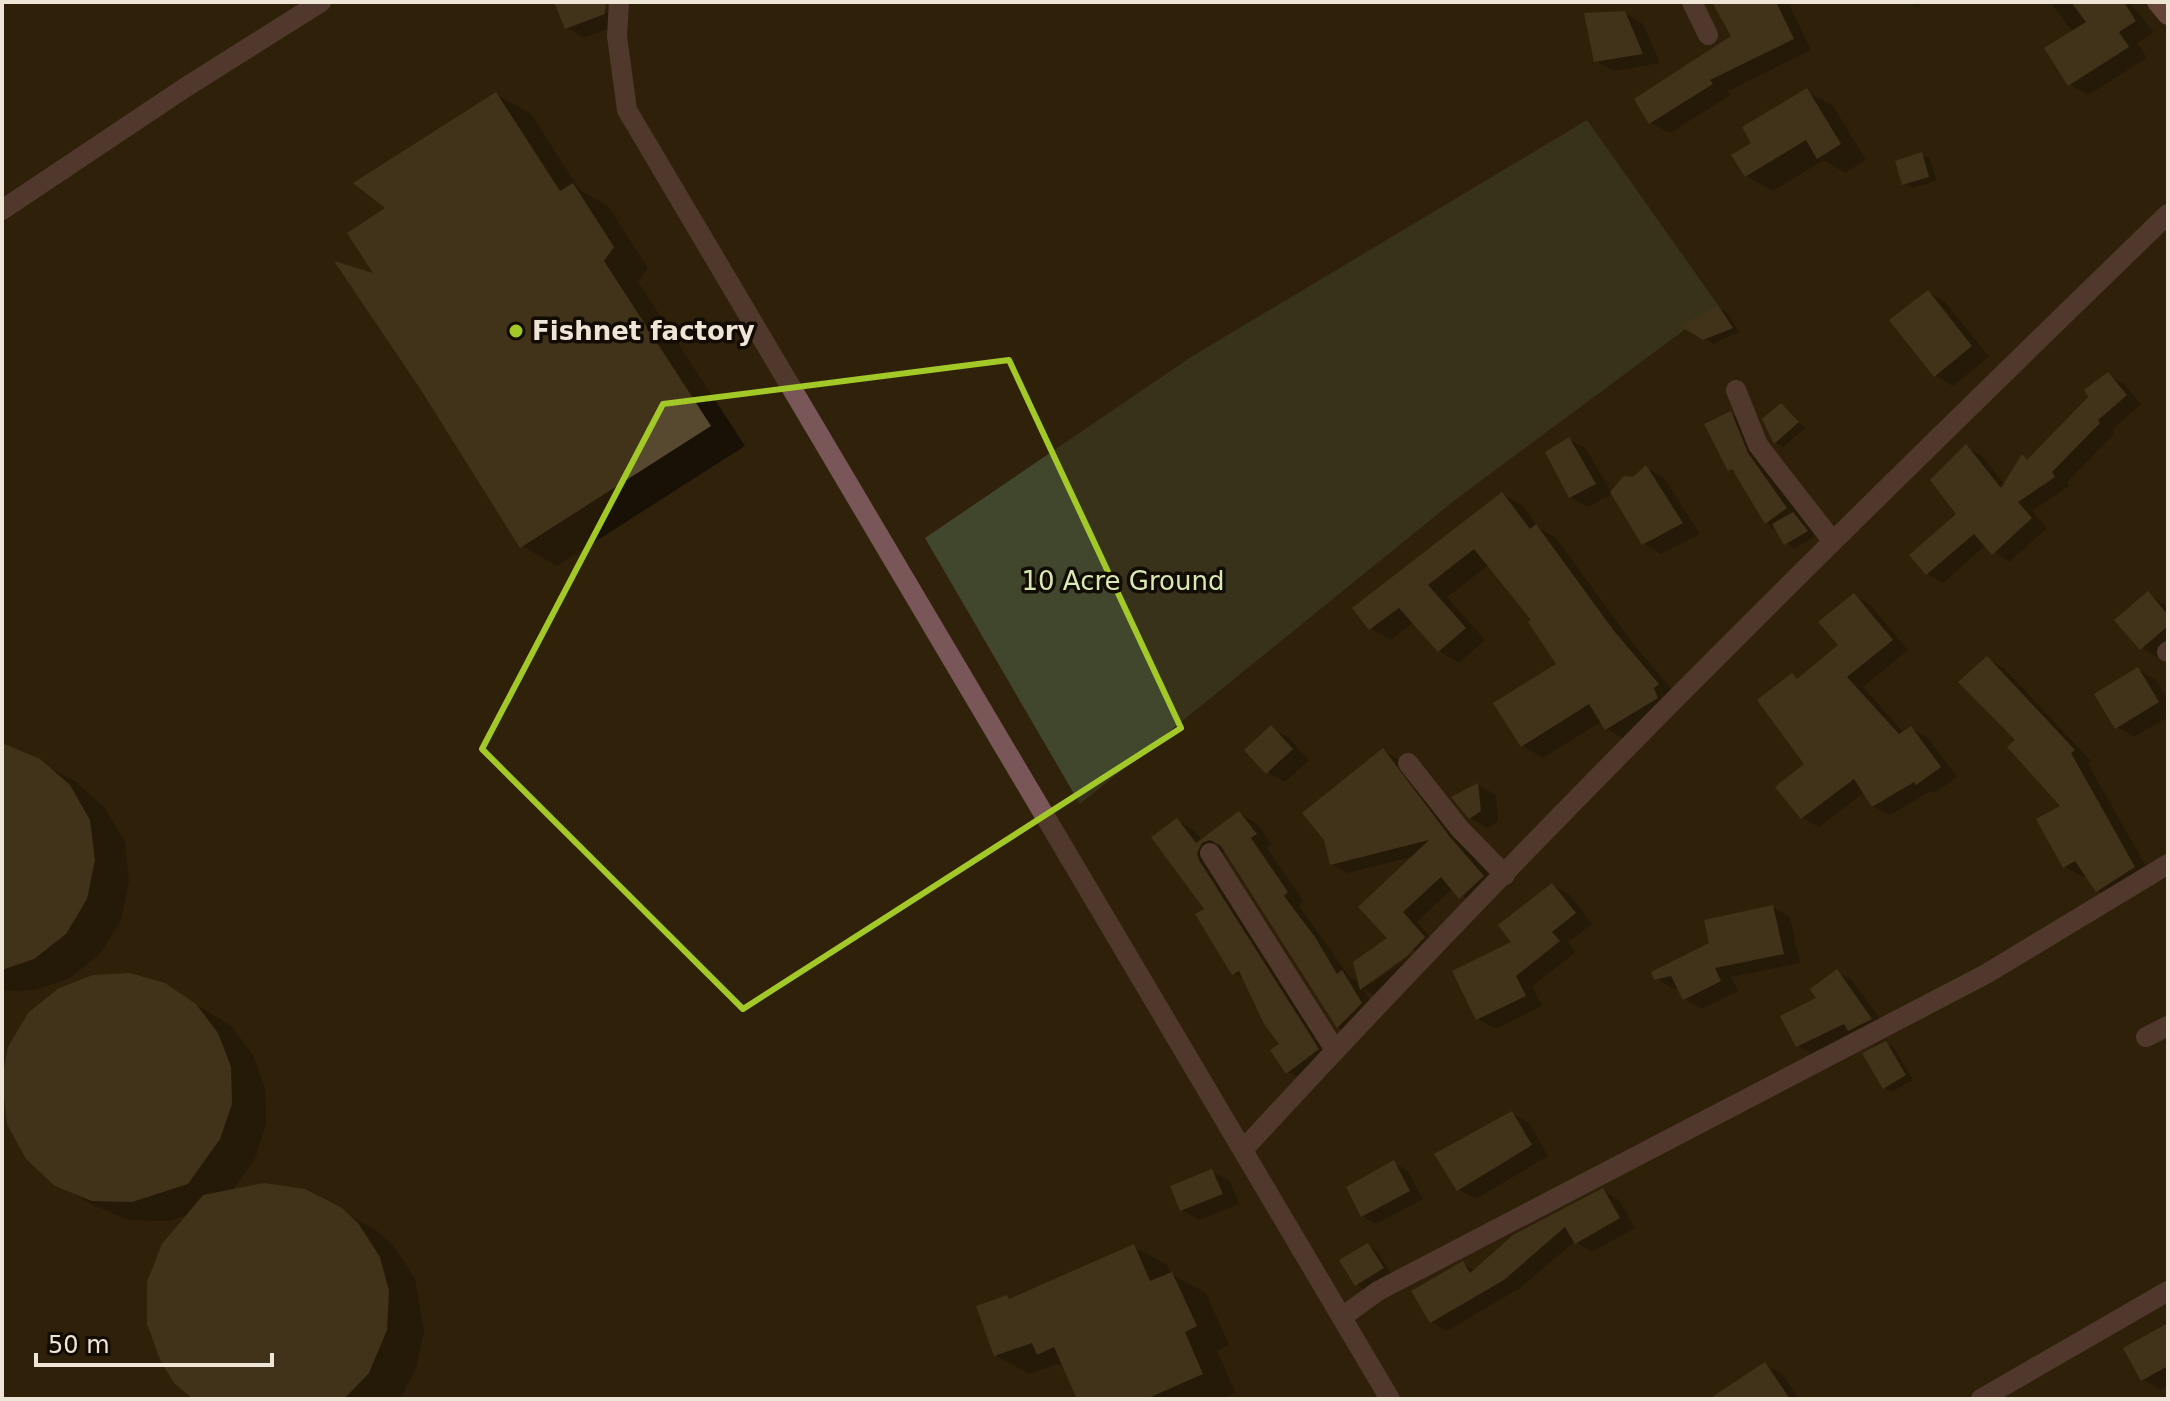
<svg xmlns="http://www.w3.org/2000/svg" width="2170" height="1401" font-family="'DejaVu Sans',sans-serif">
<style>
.green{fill:#40472d}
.shadow{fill:#0007;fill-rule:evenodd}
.building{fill:#574830}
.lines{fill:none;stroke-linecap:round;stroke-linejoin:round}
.street{stroke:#795657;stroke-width:20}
.secondary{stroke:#a97273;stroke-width:20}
.marked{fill:none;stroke:#a2c928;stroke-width:6;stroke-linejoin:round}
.poi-dot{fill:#a2c928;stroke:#120c04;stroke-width:3}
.labels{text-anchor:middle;stroke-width:7;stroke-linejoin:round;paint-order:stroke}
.poi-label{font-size:26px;font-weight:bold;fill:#efe5d7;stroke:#120c04;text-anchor:start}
.park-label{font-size:26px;fill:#d9e9b3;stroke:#120c04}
</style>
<rect width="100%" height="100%" fill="#2f210a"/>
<path class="green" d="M1587,120L1718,305L1455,500L1080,804L925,538L1191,357Z"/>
<g class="shadow">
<path d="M557,2H603L613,27L584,38L567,28Z"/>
<path d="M1714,2H1788L1811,50L1728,91L1730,95L1670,133L1651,123L1734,37Z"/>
<path d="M1909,2H1924L1917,7Z"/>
<path d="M2050,2H2129L2154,32L2137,43L2147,58L2088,95L2069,84L2073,32Z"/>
<path d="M1625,13L1643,24L1660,63L1614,71L1596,61Z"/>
<path d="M1807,91L1833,106L1866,160L1845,173L1824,160L1773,191L1746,176L1754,144Z"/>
<path d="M496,94L531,114L580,190L608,206L648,268L638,282L745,446L557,566L522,546L378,277L388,209Z"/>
<path d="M1922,155L1930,159L1937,181L1912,188L1903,183Z"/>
<path d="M1928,292L1945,302L1989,357L1953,386L1935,375Z"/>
<path d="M1718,307L1727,312L1739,332L1713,344L1684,326Z"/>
<path d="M2108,375L2124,384L2141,404L2112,430L2115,433L2067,482L2069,486L2032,511L2047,528L2009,562L1986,545L1943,583L1927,574L1959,514L1966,447L1982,456L2005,485L2022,456L2029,460Z"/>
<path d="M1781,405L1805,428L1783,447L1775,442Z"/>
<path d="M1730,414L1745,422L1762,463L1815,536L1794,549L1767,523L1737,474L1730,470Z"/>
<path d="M1569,439L1586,449L1612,493L1646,468L1664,478L1700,534L1661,554L1644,544L1614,493L1588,507L1570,497Z"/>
<path d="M1502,494L1523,506L1539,528L1556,538L1634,645L1678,696L1627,741L1607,729L1602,721L1543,758L1523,746L1559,664L1534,620L1489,565L1447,597L1485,640L1459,663L1439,651L1414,622L1391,640L1371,629Z"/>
<path d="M2148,593L2168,607V651L2159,658L2142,648Z"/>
<path d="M1854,595L1870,605L1908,650L1863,687L1904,733L1911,728L1928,738L1957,777L1934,793L1931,791L1890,815L1873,806L1865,792L1819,827L1802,818L1807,765L1793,676L1799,679L1840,645Z"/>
<path d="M1987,659L2005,669L2091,761L2088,764L2152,877L2115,901L2098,891L2087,875L2083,877L2065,867L2063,806L2018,740Z"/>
<path d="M2138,670L2156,680L2168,700V717L2134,737L2117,727Z"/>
<path d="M1271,728L1289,738L1309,760L1285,782L1267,772Z"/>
<path d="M2,745L75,781L105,808L125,842L129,881L121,920L101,953L70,978L36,990L2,991Z"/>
<path d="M1384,751L1399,760L1465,848L1499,885L1476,906L1453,888L1417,922L1439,947L1377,997L1363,989L1378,1014L1355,1037L1338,1027L1226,850L1215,857L1335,1059L1305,1082L1288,1072L1282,1044L1246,980L1234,973L1207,909L1177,820L1194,830L1202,840L1239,813L1256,823L1272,844L1267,848L1304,902L1299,906L1349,976L1360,983L1390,938L1415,856L1347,873L1332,864ZM1414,949L1416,952L1371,984V979Z"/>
<path d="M1478,785L1496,795L1498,821L1488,828L1470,818L1454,797Z"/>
<path d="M1552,885L1570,895L1592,924L1568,942L1576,952L1532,986L1542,1006L1496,1029L1478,1019L1514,943Z"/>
<path d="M1773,907L1790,917L1800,963L1731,977L1738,991L1702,1009L1684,999L1679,987L1673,989L1656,978Z"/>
<path d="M1837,972L1852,980L1886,1027L1812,1054L1798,1046L1819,999Z"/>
<path d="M165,985L231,1026L253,1055L265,1088L266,1124L255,1159L232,1191L341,1210L377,1231L393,1245L415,1278L424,1332L416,1369L400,1399H196L189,1215L168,1221L129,1220L93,1205L57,1184L8,1124L3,1086L10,1048Z"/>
<path d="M1886,1043L1894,1048L1913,1080L1892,1092L1884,1087Z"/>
<path d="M1512,1113L1529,1123L1548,1156L1476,1199L1458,1189Z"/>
<path d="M1394,1163L1408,1171L1423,1199L1376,1224L1362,1216Z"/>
<path d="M1212,1171L1230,1181L1239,1204L1200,1220L1182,1210Z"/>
<path d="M1603,1191L1619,1200L1635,1228L1592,1252L1575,1241L1520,1288L1447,1331L1431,1322L1463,1264L1476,1271Z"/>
<path d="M1368,1245L1376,1250L1391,1273L1364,1289L1356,1284Z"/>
<path d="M1133,1246L1167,1265L1171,1274L1206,1293L1229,1345L1217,1351L1236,1393L1222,1399H1079L1066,1369L1058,1364L1029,1374L995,1355L1007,1297L1011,1300Z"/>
<path d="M2168,1324V1385L2160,1390L2143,1379Z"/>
<path d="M1765,1364L1782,1374L1799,1399H1741Z"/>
</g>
<g class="building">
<path d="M554,2H606L605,14L565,29Z"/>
<path d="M1712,2H1776L1794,39L1710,80L1713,84L1649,124L1634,99L1731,36Z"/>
<path d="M2071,2H2124L2136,21L2119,32L2129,47L2068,86L2044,48L2086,22Z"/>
<path d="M1625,11L1643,54L1594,62L1584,13Z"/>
<path d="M1807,88L1841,144L1817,159L1806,140L1745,177L1731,155L1751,143L1742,127Z"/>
<path d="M496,92L560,191L573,183L614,247L604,261L711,426L520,548L421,390L334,261L373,273L347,233L385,208L353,183Z"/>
<path d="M1922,152L1929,177L1902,185L1895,161Z"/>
<path d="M1928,290L1972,346L1934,377L1889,320Z"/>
<path d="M1718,305L1733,328L1703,340L1680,326Z"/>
<path d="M2108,372L2127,395L2098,420L2100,423L2052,472L2055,477L2018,502L2032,518L1992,555L1974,534L1926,575L1909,555L1956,514L1930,480L1966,444L2001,488L2022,454L2027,460L2088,397L2084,390Z"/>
<path d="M1781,403L1799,422L1774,444L1762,419Z"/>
<path d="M1731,411L1748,453L1787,508L1765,524L1732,469L1728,471L1704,424Z"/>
<path d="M1569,437L1596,484L1569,498L1545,452Z"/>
<path d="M1646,465L1683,523L1642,545L1610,492L1624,476L1633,477Z"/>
<path d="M1502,492L1530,529L1536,524L1614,631L1659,684L1654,688L1658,698L1605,730L1589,704L1521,747L1493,703L1556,664L1528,622L1531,620L1474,549L1428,585L1466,628L1438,652L1399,608L1369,630L1352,608Z"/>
<path d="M1793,512L1808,531L1784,545L1772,524Z"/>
<path d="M2148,591L2168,615V626L2140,650L2114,620Z"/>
<path d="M1854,593L1893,640L1847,677L1899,734L1911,726L1941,767L1916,785L1914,782L1872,807L1854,779L1801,819L1775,787L1804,764L1757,700L1792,673L1797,679L1838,645L1818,622Z"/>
<path d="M1987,656L2075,750L2071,753L2135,867L2096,892L2075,861L2063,868L2036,819L2060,806L2007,747L2015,740L1958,682Z"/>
<path d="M2138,667L2159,702L2115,729L2094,694Z"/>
<path d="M1271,725L1293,749L1266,774L1244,750Z"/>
<path d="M2,743L40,759L70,785L90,820L95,860L87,899L66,934L34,959L2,970Z"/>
<path d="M1383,748L1450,837L1484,876L1459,899L1441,877L1403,912L1425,937L1407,956L1360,990L1353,962L1387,938L1358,907L1429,840L1330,865L1324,840L1302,813Z"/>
<path d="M1478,783L1481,811L1469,819L1451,797Z"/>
<path d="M1239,811L1257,834L1251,838L1288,892L1284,896L1315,937L1337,974L1342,970L1362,1003L1337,1028L1221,846L1210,840L1202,843L1197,853L1199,860L1319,1049L1286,1074L1270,1050L1279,1044L1264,1024L1239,971L1232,975L1195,914L1204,909L1151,837L1177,818L1196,843Z"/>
<path d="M1552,883L1576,913L1552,932L1560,941L1516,976L1526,996L1476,1020L1452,971L1511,942L1498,925Z"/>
<path d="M1773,905L1784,954L1715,968L1721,981L1683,1000L1671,976L1654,980L1651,972L1709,943L1704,920Z"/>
<path d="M1837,969L1872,1019L1848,1031L1844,1024L1796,1047L1780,1016L1816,998L1810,989Z"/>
<path d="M130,973L165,983L196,1004L218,1033L231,1067L232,1104L220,1139L188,1184L132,1202L92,1201L55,1186L26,1159L7,1124L2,1078L8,1047L28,1013L59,988L93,975Z"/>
<path d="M1886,1041L1906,1075L1883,1089L1862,1053Z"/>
<path d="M1512,1111L1532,1145L1457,1191L1434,1154Z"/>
<path d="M1394,1160L1410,1191L1361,1217L1346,1187Z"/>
<path d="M1212,1169L1223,1194L1180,1211L1170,1186Z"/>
<path d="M264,1183L305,1189L342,1208L358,1223L380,1257L389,1291L387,1330L369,1373L344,1399H193L175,1384L161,1362L147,1324V1282L162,1244L203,1195Z"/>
<path d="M1603,1188L1620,1218L1575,1244L1565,1227L1504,1280L1430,1323L1411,1291L1463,1261L1470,1273L1513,1235Z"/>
<path d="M1368,1243L1384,1268L1355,1286L1339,1260Z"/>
<path d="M1134,1244L1150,1281L1172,1272L1197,1326L1185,1332L1203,1374L1146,1399H1077L1054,1347L1037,1355L1032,1343L994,1356L976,1306L1007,1295L1009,1299Z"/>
<path d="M2168,1323V1366L2141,1381L2123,1348Z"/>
<path d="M1765,1362L1790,1399H1709Z"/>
</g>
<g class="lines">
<g class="street">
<path d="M619,2L617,36L627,110L1390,1399"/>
<path d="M1692,2L1708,35"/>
<path d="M2,210L186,87L321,2"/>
<path d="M1736,390L1758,445L1831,539"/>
<path d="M2167,652L2168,651"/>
<path d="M1408,763L1460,829L1505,875"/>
<path d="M1210,853L1335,1050"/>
<path d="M2146,1037L2168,1026"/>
<path d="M1243,1150C1540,827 1853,519 2168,214"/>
<path d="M1342,1317L1378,1291L1986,974L2168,864"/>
<path d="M1981,1399L2168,1291"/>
</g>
<path class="secondary" d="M2157,2L2168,15"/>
</g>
<path d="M0 0H2170V1401H0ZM1009,360L1181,728L743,1009L482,749L663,404Z" fill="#2f210a" fill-opacity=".55" fill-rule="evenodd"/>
<path class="marked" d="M1009,360L1181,728L743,1009L482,749L663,404Z"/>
<circle class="poi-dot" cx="516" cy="331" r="8"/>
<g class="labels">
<g class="poi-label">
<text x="532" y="340">Fishnet factory</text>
</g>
<g class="park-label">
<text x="1123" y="590">10 Acre Ground</text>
</g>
</g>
<rect width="2170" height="1401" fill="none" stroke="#efe5d7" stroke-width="8"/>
<path d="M36 1353v12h236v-12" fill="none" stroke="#efe5d7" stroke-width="4"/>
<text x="48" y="1353" font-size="24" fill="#efe5d7" stroke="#120c04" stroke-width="6" paint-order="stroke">50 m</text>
</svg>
